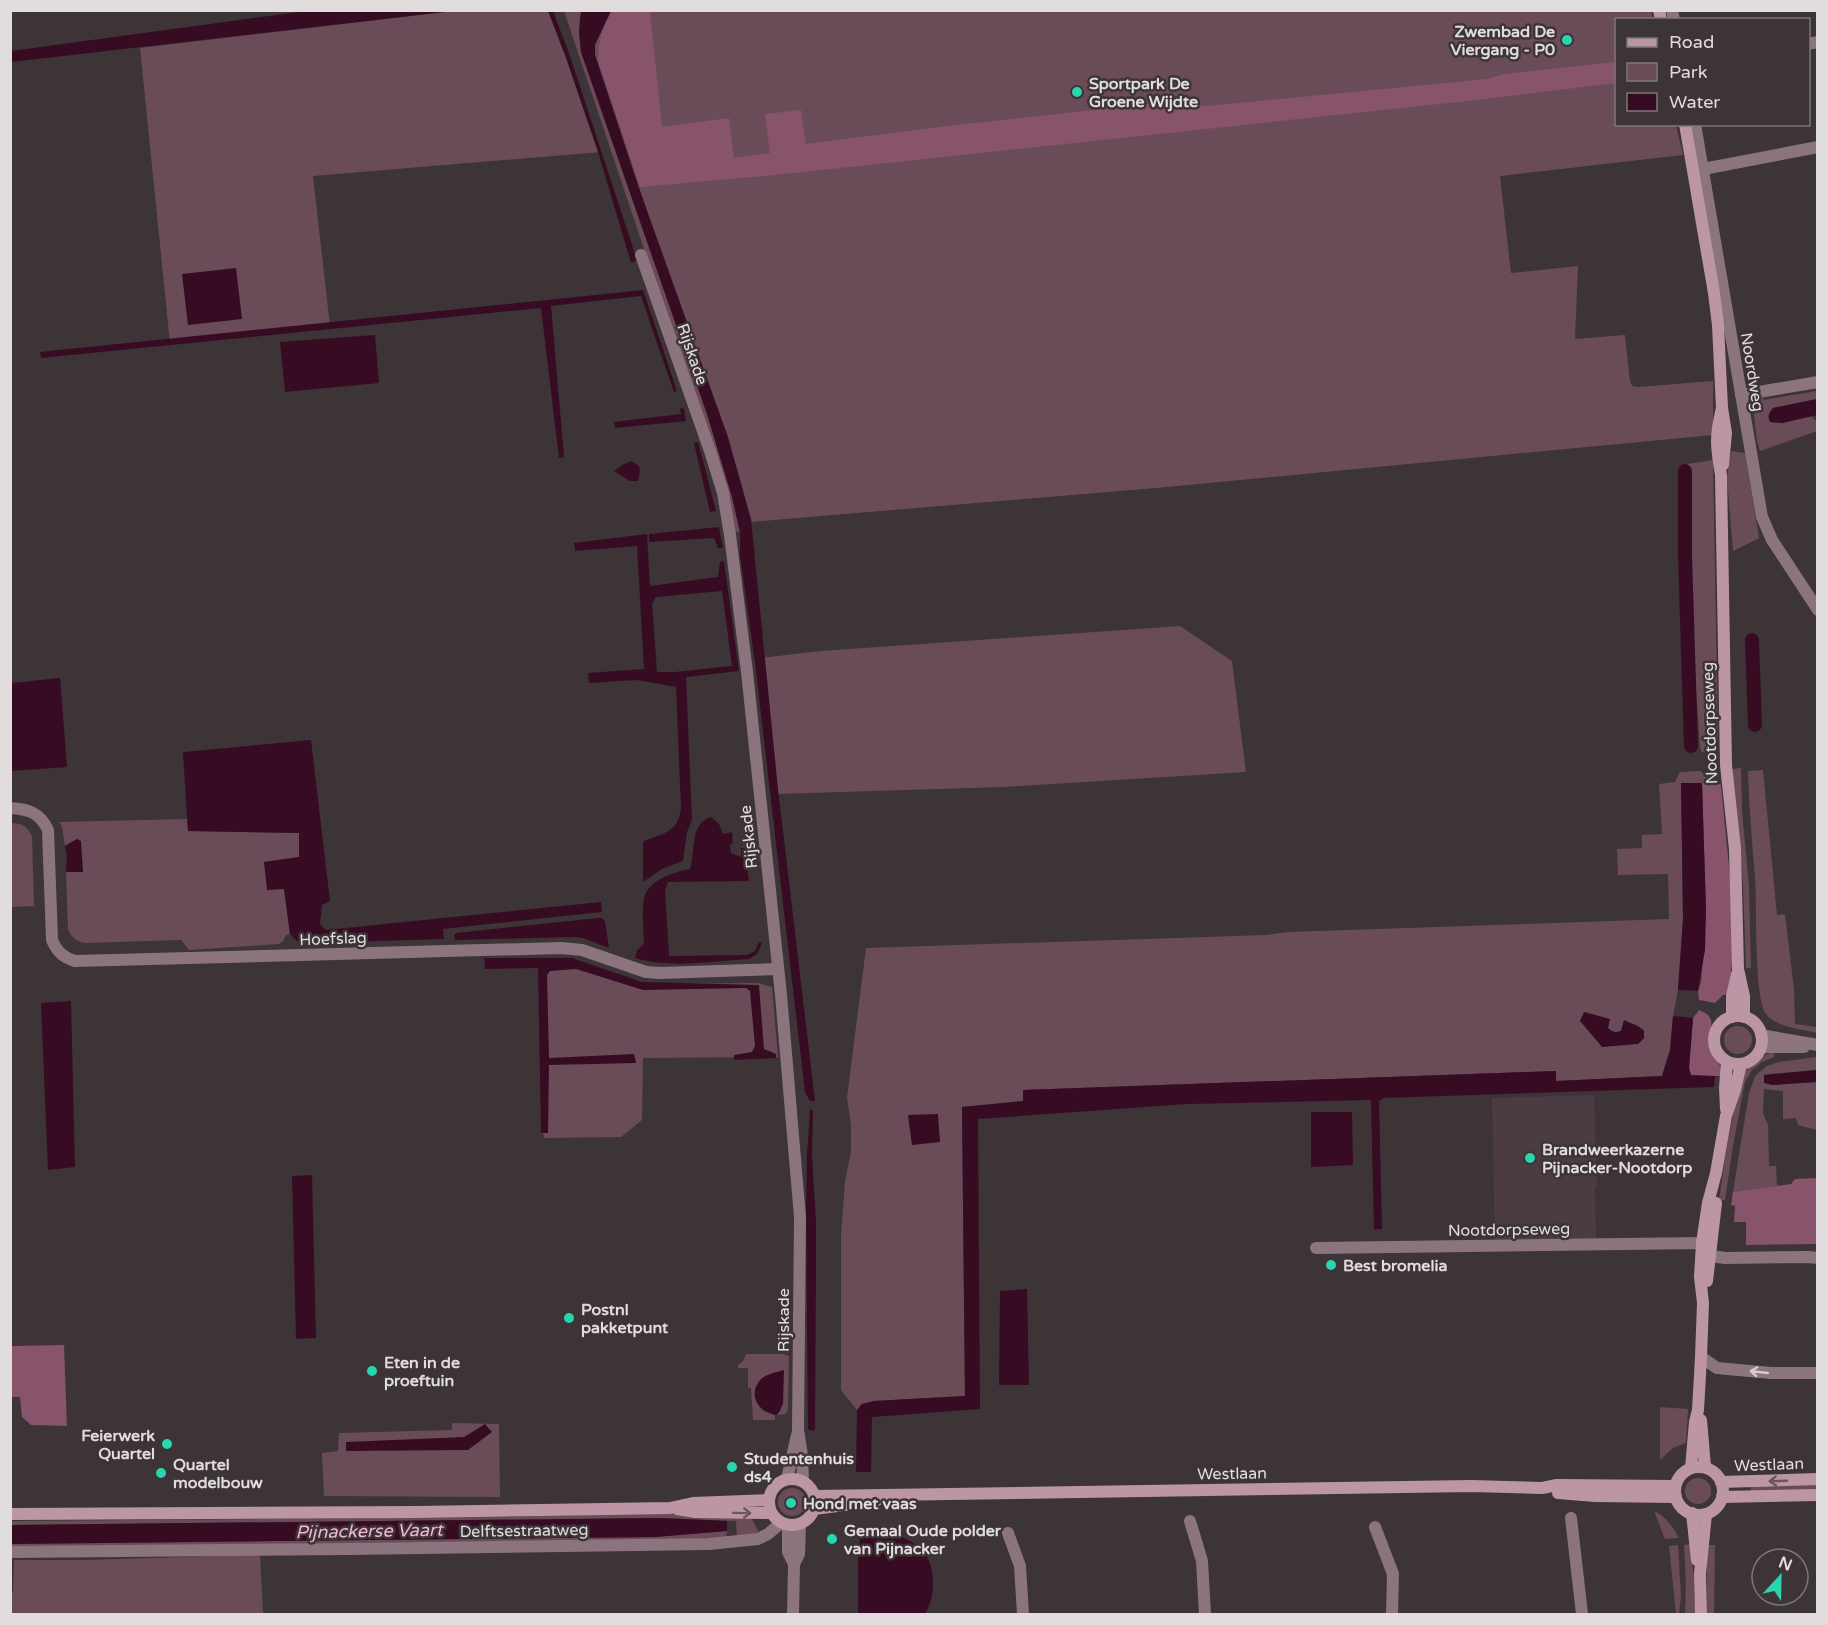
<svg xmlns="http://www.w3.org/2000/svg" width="1828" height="1625" font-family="'Varela Round',sans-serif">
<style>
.built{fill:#4a3c42}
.green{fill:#6a4c59;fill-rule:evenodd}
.forest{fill:#87546b}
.water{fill:#370c22;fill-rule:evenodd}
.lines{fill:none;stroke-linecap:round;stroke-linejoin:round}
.canal{stroke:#370c22;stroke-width:14}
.minor{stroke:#8c747e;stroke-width:12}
.secondary{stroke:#bc96a5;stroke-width:12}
.oneway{stroke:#d4ccd0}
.oneway2{stroke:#69565e}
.poi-dot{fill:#29d5ad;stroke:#3c3437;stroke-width:2}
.labels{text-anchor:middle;stroke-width:5;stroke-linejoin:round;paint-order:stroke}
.poi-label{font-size:16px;font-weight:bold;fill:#e1dcde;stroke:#3c3437;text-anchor:start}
.street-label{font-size:16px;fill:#e1dcde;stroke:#3c3437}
.water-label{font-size:18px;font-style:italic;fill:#f5b4d0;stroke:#3c3437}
</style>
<rect width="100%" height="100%" fill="#3c3437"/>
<path class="built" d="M1594,1095L1597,1186L1595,1187L1596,1242L1495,1243L1492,1098Z"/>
<g class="green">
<path d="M454,11H551L601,152L313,176L330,326L170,343L140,48Z"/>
<path d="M564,11H1651L1653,19L1616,20V124L1676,125L1683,155L1500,176L1511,273L1578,266L1575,339L1625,335L1630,381L1632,386L1638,387L1713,381V435L1167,487L750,522L595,55V45L580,15L579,31L581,52L707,414L732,497L740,532L732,531L714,457Z"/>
<path d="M1817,391V399L1773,408L1770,422L1783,423L1811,416L1817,422V431L1760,451L1757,441L1752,399L1762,397L1764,400Z"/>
<path d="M1731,451L1745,453L1759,538L1733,551L1727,478Z"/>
<path d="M1713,460L1718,742L1702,753L1700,747L1689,587L1687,464Z"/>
<path d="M1180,626L1232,661L1246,772L1003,787L777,794L760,658L821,651Z"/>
<path d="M1741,768L1742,811L1749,887L1751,968H1746L1743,883L1732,769Z"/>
<path d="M1763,770L1777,915L1785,914L1794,989L1795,1024L1817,1027V1033C1802,1029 1777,1028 1766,1014C1754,1000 1757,902 1755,877C1752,842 1749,807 1748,771Z"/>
<path d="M1700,771L1713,780L1702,783H1681L1683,919L1678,990L1673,1016L1670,1050L1662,1076L1556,1081L1555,1071L1023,1090V1101L962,1107L965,1396L874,1401L862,1404L857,1410L841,1390V1235L845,1182L851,1151V1125L847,1098L866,948L1266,935L1288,932L1669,919L1668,874L1618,875L1617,849L1642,848V835L1662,834L1659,784L1675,782L1680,772ZM1584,1012L1609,1019L1608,1028C1612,1032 1615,1033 1621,1031L1624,1021L1637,1025L1644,1030V1038L1602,1047Z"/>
<path d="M187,819L188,831L299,833V857L264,862L284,889L290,934L286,935L283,941L279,944L189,950L181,940L85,943C76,941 72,938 68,929L66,872L83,871L77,839L65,846L62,827L59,822Z"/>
<path d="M11,823C22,823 27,826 32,836L34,906L11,907Z"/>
<path d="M576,961L643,984L758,983L772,987L778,1057L643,1058L642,1120L621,1137L544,1138L542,1123V965Z"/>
<circle cx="1738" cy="1040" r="14"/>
<path d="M1774,1052V1057L1762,1062L1752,1070L1745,1082L1733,1146L1725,1200H1719L1727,1145L1741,1077L1748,1067L1767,1054Z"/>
<path d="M1817,1057V1070L1769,1074L1772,1085L1817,1082V1130L1798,1125L1796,1118L1783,1119V1091L1764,1089L1763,1113L1768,1125L1769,1166H1776L1777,1186L1733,1192L1749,1093L1755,1076L1767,1066L1779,1062Z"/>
<path d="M746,1354H783L789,1356L788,1408L786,1414L777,1415L781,1410L779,1372L773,1373L756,1402L762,1410L775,1415V1420H753L751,1388H748V1368H738V1365L743,1361Z"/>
<path d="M1660,1407L1688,1409L1686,1443L1673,1448L1660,1460Z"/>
<path d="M452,1423L499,1424L500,1497L324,1496L322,1453L338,1451L339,1433L452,1430Z"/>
<circle cx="1698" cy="1491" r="13"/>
<path d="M1817,1484V1490L1751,1492V1486Z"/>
<circle cx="792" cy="1502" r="14"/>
<path d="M1654,1511C1663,1514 1676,1529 1678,1538L1665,1539Z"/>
<path d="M666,1513L721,1518L751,1517L758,1531L756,1535L737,1538L736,1521L660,1518L11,1525L10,1521L502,1517Z"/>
<path d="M727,1531L726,1538L11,1548L10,1544L655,1537Z"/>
<path d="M1690,1544L1694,1578L1695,1614H1685L1686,1581L1684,1545Z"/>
<path d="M1678,1545L1681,1596L1679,1614H1676L1669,1546Z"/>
<path d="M1707,1545H1715L1714,1614H1707Z"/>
<path d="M260,1555L263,1614H11V1592H13L14,1560H83Z"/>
</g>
<g class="forest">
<path d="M611,11H650L662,127L729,118L734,158L770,153L765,114L801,110L806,144L948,126L1186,100V108L1487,79L1504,74L1616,62V83L1477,100L765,176L640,187L599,64C596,45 603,28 611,11Z"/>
<path d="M1713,780L1721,785L1731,887L1733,949L1729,994L1723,995L1715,1003L1699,1000L1698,991L1701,982L1706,910L1702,783Z"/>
<path d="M1699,1010C1701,1011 1706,1013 1708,1015C1716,1024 1707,1034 1709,1044C1711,1056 1723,1063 1722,1076H1691L1689,1068L1693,1018Z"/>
<path d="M1817,1178V1244L1746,1245V1222H1734L1735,1206L1731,1205L1733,1192L1791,1184L1795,1179Z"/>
<path d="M64,1345L67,1426L31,1425L22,1417L20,1397H11V1346Z"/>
</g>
<g class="water">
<path d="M306,11H453L11,62V51Z"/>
<path d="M548,11H553L570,56L637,260L631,263L599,155L566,58Z"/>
<path d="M581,11H611L595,45V55L639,188L728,437L751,519L778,789L815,1101H810L805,1092L755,663L740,555V532L732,497L707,414L581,52L579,32Z"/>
<path d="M236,268L242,319L188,325L182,274Z"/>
<path d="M643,290L677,391L674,392L641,296L551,306L564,457L559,458L541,308L41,358L40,352Z"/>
<path d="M375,335L379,383L285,392L280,342Z"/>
<path d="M1817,399V415L1782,423L1770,422C1767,416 1769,413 1773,408Z"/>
<path d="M682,408L684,409L686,421L615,428L614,422L681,414L680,409Z"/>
<path d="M698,442L716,511L710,512L694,443Z"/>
<path d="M631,461L639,466L640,472L638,481H630L614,471L624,464Z"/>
<path d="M719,527L723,548H718L714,538L649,542V534Z"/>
<path d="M647,534L650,586L718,577L720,562L724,561L739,671L686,677L692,820L687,832L683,861L662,869L643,882V844L644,841C665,833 678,832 681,808L676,687L637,680L589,683L588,673L644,669L637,546L575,551L574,543ZM722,591L732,666L675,672H657L652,604L656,597Z"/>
<path d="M60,678L67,767L11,771V683Z"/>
<path d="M311,740L330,901L322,905L320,924L326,930L601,902L602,912L443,929L444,939L310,943L297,941L290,934L284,889L267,890L264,862L299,857V833L188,831L183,752Z"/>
<path d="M1681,783H1702L1706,910L1705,950L1698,991L1678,990L1683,919Z"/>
<path d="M711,817L719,824L723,834L732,832L733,843L730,845L731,853L741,857V848H745L749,881L668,882L665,891L669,956L747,955L755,951L759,942L762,943L757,954L749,959C711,961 672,969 635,958L637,950L644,944C644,932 641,905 645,895C651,879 675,872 690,869C696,851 689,824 711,817Z"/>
<path d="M77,839L81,841L83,872H66L67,855L65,846Z"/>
<path d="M598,918H602L605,921L609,948L583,938L574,937L455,940L454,935L456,933Z"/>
<path d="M484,958H572L642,982L759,985L764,1049L776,1054V1058L734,1060V1055L752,1052L755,1046L750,991L746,988L643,990L576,969L550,971L547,975L549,1058L634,1054L636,1063L549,1065L548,1133H541L538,968L485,969Z"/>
<path d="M71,1001L75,1167L48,1170L41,1003Z"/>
<path d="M1584,1012L1610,1019L1608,1028C1612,1032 1615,1033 1621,1031L1624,1020L1637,1026L1644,1031V1038L1638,1044L1602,1047L1580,1021Z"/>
<path d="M1673,1016L1693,1018L1689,1068L1691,1075L1715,1076L1714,1087L1384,1098L1379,1101L1382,1229H1374L1371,1101L1369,1100L1187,1104L978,1119L980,1409L872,1417L871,1472H856L857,1410L862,1404L874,1401L965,1396L962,1107L1023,1101V1090L1556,1071V1081L1662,1076L1670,1050Z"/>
<path d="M1817,1070V1082L1772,1085L1764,1083V1075Z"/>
<path d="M810,1110H813L812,1156L816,1221V1270L815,1430L812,1431L808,1429L806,1214L807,1155Z"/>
<path d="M1311,1112H1352L1353,1165L1311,1167Z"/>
<path d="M938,1114L940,1142L912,1145L908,1115Z"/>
<path d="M312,1175L316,1338L296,1339L292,1176Z"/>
<path d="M1027,1289L1029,1385H999L1000,1291Z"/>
<path d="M784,1370L783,1404L777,1415C762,1413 748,1399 758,1383C763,1374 775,1373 784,1370Z"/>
<path d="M485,1424L492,1432L468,1450L346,1451V1442L464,1437Z"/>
<path d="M660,1518L727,1521V1531L655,1537L10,1544L11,1525Z"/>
<path d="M877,1531C893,1531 916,1541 926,1555C936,1572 935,1598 925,1614H858V1557L860,1539L866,1533Z"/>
</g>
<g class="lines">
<g class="canal">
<path d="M1685,471V556L1691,746"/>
<path d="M1752,640L1755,725"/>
</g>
<g class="minor">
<path d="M1672,10L1674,20"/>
<path d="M1808,44L1818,42"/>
<path d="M1695,124L1762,517L1772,540L1818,610"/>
<path d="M1703,169L1818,147"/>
<path d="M641,255L710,451L723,493L730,535L747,672L781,995L800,1217L798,1430L802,1455L803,1481"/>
<path d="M1741,395L1818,382"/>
<path d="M10,808C29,809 40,813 48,830L52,940C57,952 63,957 75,961L561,948L582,950L646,972L660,973L778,969"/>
<path d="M1761,1035L1818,1045"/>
<path d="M1761,1047H1804"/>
<path d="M1316,1248L1702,1243L1711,1256L1725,1258L1808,1257L1818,1258"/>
<path d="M1701,1357L1717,1368L1771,1373H1818"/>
<path d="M787,1479L797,1435"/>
<path d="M1571,1518L1582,1614"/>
<path d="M1190,1521L1202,1561L1205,1614"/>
<path d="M788,1525V1552L794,1564"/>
<path d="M1375,1527L1393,1574L1392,1614"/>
<path d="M1008,1533L1020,1566L1023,1614"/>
<path d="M10,1552L349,1549L709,1544L758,1539L768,1534L781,1523"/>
<path d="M793,1614L794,1564L799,1554L800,1524"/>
</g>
<g class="secondary">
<path d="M1659,10L1661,20"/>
<path d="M1685,124L1714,293L1718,325L1722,408L1726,433L1723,465"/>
<path d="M1722,408C1715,437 1716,446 1721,475L1726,765L1735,849L1738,969L1744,996V1017"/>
<circle cx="1738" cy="1040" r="24"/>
<path d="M1732,1017V996L1737,974"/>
<path d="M1726,1109L1725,1088L1727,1062"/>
<path d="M1707,1281L1716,1203"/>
<path d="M1701,1420L1705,1467"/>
<circle cx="1699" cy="1491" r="24"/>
<path d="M1691,1468L1695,1422L1698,1410L1701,1357L1703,1303L1700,1277L1702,1243L1708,1203L1716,1173L1726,1116L1735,1090L1741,1064"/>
<circle cx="792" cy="1502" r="23"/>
<path d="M1721,1482L1818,1479"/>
<path d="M1558,1493L1595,1496L1676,1497"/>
<path d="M815,1496L1471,1486L1542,1488L1557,1485L1675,1486"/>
<path d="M1722,1497L1818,1495"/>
<path d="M677,1509L696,1512L771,1513"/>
<path d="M814,1509L876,1501"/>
<path d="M1692,1513L1697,1560"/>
<path d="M10,1514L417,1512L670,1508L693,1503L769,1500"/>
<path d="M1701,1614L1700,1574L1706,1514"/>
</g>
</g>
<defs><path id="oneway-shaft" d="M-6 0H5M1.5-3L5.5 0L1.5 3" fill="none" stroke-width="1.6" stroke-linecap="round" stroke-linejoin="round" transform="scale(1.5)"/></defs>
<use class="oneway" href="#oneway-shaft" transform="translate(1759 1372) rotate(-174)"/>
<g class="oneway2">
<use href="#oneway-shaft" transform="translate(1778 1481) rotate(178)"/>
<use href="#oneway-shaft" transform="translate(742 1513) rotate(1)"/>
</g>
<g class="poi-dot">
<circle cx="1567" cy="40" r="6"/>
<circle cx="1077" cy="92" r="6"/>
<circle cx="1530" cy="1158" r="6"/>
<circle cx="1331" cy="1265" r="6"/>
<circle cx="569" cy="1318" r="6"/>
<circle cx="372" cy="1371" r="6"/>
<circle cx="167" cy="1444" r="6"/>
<circle cx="732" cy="1467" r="6"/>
<circle cx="161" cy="1473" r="6"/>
<circle cx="791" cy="1503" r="6"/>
<circle cx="832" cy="1539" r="6"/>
</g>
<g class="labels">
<g class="poi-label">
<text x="1555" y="37" text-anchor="end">Zwembad De<tspan x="1555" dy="18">Viergang - P0</tspan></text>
<text x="1089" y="89">Sportpark De<tspan x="1089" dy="18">Groene Wijdte</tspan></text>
<text x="1542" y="1155">Brandweerkazerne<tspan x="1542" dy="18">Pijnacker-Nootdorp</tspan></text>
<text x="1343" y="1271">Best bromelia</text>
<text x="581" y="1315">Postnl<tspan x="581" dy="18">pakketpunt</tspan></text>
<text x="384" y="1368">Eten in de<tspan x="384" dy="18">proeftuin</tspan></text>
<text x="155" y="1441" text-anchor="end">Feierwerk<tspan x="155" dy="18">Quartel</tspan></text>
<text x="744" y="1464">Studentenhuis<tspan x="744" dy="18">ds4</tspan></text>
<text x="173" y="1470">Quartel<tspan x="173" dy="18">modelbouw</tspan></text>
<text x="803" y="1509">Hond met vaas</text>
<text x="844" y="1536">Gemaal Oude polder<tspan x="844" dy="18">van Pijnacker</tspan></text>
</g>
<g class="street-label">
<text transform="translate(693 354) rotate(71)" y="6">Rijskade</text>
<text transform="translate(1753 372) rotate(81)" y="6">Noordweg</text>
<text transform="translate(1709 723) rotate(-92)" y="6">Nootdorpseweg</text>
<text transform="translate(748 837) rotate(-96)" y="6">Rijskade</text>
<text transform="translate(333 938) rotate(-2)" y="6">Hoefslag</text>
<text transform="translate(1509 1229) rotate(-1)" y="6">Nootdorpseweg</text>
<text transform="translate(783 1320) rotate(-90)" y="6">Rijskade</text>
<text transform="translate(1769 1464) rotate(-2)" y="6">Westlaan</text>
<text transform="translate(1232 1473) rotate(-1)" y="6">Westlaan</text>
<text transform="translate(524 1530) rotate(-1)" y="6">Delftsestraatweg</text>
</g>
<g class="water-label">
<text transform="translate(369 1531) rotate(-1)" y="6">Pijnackerse Vaart</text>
</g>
</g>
<rect width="1828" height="1625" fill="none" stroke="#e1dcde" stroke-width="24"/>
<rect x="1615" y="18" width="195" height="108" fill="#3c3437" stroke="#7e777a" stroke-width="1.5"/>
<rect x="1627" y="38" width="30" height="9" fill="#bc96a5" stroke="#7e777a" stroke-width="1.5"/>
<text x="1669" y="48" font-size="18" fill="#e1dcde">Road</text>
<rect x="1627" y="63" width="30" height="18" fill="#6a4c59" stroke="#7e777a" stroke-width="1.5"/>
<text x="1669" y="78" font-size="18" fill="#e1dcde">Park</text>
<rect x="1627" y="93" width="30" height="18" fill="#370c22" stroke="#7e777a" stroke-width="1.5"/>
<text x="1669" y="108" font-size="18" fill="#e1dcde">Water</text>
<g transform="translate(1780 1577) rotate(22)"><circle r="28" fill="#3c3437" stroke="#7e777a" stroke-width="1.5"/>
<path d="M0-4.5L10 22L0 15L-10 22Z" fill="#29d5ad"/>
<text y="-9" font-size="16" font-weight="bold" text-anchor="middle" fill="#e1dcde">N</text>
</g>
</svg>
